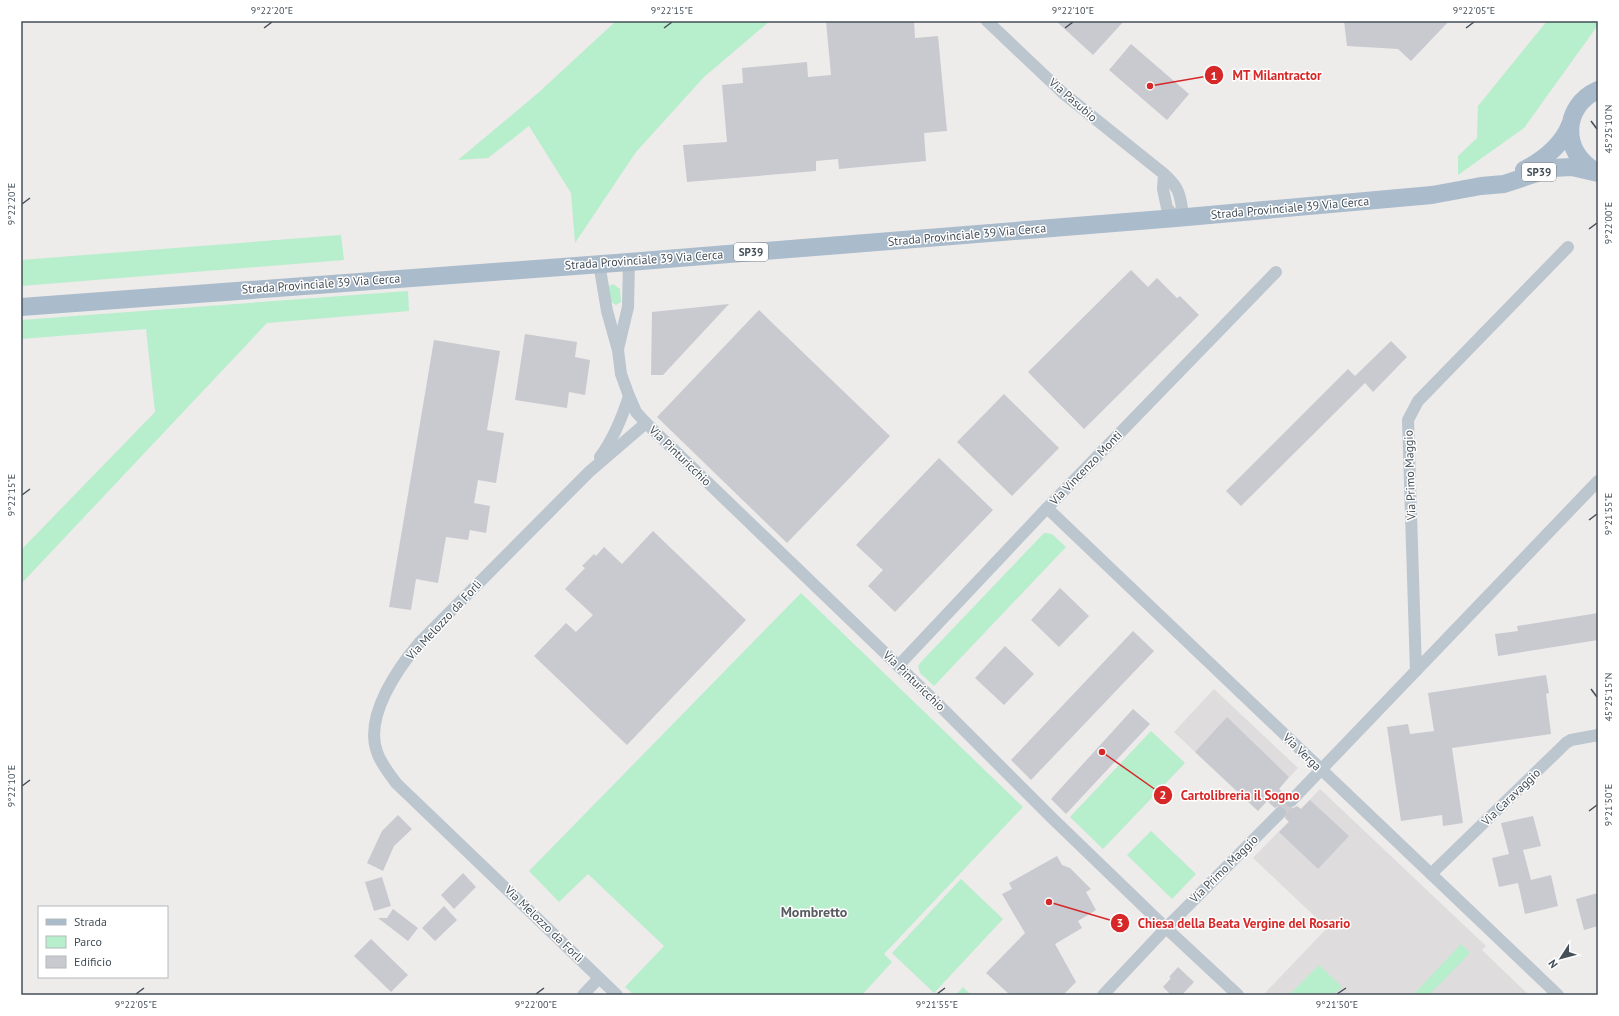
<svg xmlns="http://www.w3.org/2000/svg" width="1619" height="1016" font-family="'PT Sans',sans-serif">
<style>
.education{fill:#dfdcdd}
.green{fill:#b7eecc}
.building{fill:#c8cad0}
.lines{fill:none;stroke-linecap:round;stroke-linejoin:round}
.street-tunnel{stroke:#ccccce;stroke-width:12;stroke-dasharray:12 6;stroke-linecap:butt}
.street{stroke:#bcc6ce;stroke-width:12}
.primary{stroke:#aabbcb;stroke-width:18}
.ticks{fill:none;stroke:#444f58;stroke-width:1.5}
.labels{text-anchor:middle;stroke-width:3;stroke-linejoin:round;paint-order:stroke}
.shield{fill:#fff;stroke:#7c848a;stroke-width:1}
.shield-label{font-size:11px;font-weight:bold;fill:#444f58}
.street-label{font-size:12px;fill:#444f58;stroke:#fff}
.quarter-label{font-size:14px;font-weight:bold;fill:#585c60;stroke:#fff}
.leader{fill:none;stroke:#d62828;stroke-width:1.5}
.callout-dot{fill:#d62828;stroke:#fff;stroke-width:1.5}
.mark-label{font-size:12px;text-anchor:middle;font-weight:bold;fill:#fff}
.callout-label{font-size:13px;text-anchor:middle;font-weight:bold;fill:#d62828;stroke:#fff;stroke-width:3;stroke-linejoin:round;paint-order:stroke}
.neatline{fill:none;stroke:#444f58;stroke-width:1.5}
.ticks-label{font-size:10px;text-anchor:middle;fill:#444f58}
</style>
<rect width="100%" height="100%" fill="#eeebeb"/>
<g class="education">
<path d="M1214,689L1298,768L1258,811L1174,732Z"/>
<path d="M1320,789L1486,946L1482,950L1529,995H1263L1327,928L1253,858Z"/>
</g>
<g class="green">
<path d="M616,21H770L704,77L636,152L575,243L571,193L529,126L488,158L458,160L538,93Z"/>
<path d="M1547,21H1598V25L1524,128L1458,175V156L1477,138L1478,106Z"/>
<path d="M341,235L344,260L21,286V260Z"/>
<path d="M613,284L620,289L621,302L616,305C608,302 608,293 609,286Z"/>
<path d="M408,291L409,311L267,323L21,584V550L155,412L146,329L21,339V320Z"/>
<path d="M1044,533L1052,534L1066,547L934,686L920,673L918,666L920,663Z"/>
<path d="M801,593L1023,807L884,954L892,962L862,995H634L625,987L664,946L588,874L559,902L529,871Z"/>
<path d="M1151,731L1185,763L1103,849L1070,817Z"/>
<path d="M1151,831L1196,874L1172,899L1127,855Z"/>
<path d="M961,879L1003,919L934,993L892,953Z"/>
<path d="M1461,944L1470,953L1429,995H1413Z"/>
<path d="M1319,965L1342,987L1333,995H1289Z"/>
<path d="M963,987L971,995H956Z"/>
</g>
<g class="building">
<path d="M826,21H914L915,38L938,36L947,131L924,133L926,161L839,169L838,159L816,161V171L687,182L683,145L727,142L722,85L743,83L742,68L807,62L808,77L831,75Z"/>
<path d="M1056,21H1124L1093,55Z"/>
<path d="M1344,21H1449L1411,61L1398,49L1347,46Z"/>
<path d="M1131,44L1189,94L1167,120L1109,70Z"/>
<path d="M1131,270L1148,287L1157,278L1177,298L1180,296L1199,315L1084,429L1028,372Z"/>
<path d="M729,304L663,375H651L652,312Z"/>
<path d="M759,310L890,436L787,543L657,417Z"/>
<path d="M525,334L577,342L575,357L590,360L585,395L569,392L567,408L515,400Z"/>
<path d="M434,340L500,351L487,430L504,433L496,483L478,480L474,503L490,506L486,533L470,530L468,540L446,537L438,583L416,579L411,610L389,607Z"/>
<path d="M1391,341L1407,357L1373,392L1365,383L1241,506L1226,491L1348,369L1355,376Z"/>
<path d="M1004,394L1059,448L1012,496L957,442Z"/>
<path d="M939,458L993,510L895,612L868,586L883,570L856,545Z"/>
<path d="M653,531L746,620L627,745L534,656L566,623L576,632L593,615L565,589L585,568L582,566L594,554L596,556L604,547L622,564Z"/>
<path d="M1060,588L1089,616L1059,647L1031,620Z"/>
<path d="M1598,613V640L1498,656L1495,634L1518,631L1517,626Z"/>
<path d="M1133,631L1154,651L1031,780L1011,760Z"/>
<path d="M1005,646L1034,674L1004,705L975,678Z"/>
<path d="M1546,675L1549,693L1546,694L1551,734L1452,748L1463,823L1443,826L1442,815L1401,821L1387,727L1408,724L1410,734L1434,731L1428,693Z"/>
<path d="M1133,709L1150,724L1066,814L1051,799Z"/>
<path d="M1227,717L1289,777L1279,789L1286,795L1284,800L1286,806L1293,808L1297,806L1301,809L1310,800L1349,836L1318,869L1279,832L1289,822L1285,818L1287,811L1285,807L1278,806L1275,808L1267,801L1258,811L1195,752Z"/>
<path d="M398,815L412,829L394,846L383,871L367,863L382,831Z"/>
<path d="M1533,816L1541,846L1523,850L1531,880L1551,875L1558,906L1525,914L1518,883L1499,887L1492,858L1509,854L1501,823Z"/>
<path d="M1057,856L1062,865L1070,868L1091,889L1086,892L1096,910L1078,921L1082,928L1055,944L1076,982L1063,995H1010L986,973L1025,933L1002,894L1012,889L1009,883Z"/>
<path d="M463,873L476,887L454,909L441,895Z"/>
<path d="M382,877L391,906L374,911L365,882Z"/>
<path d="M1598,893V926L1584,930L1576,899Z"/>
<path d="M444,906L457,920L435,941L422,928Z"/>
<path d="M393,909L418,928L408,941L378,918H387Z"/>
<path d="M371,939L408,975L391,992L354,956Z"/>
<path d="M1178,967L1194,982L1182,995H1171L1163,987L1171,978L1169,977Z"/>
</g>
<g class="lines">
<path class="street-tunnel" d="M1280,813L1291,801"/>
<g class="street">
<path d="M987,21L1063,93L1164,174C1177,186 1180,192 1182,209L1176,218L1167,208L1163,189L1164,174"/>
<path d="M599,263L607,311L618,350L621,374L629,396L636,412L646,423L938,704L1052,818L1166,928L1238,995"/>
<path d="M618,349L628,307L629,262"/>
<path d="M600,457C614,438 622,418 629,396"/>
<path d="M1047,508L1558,995"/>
<path d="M898,666L1047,508L1276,272"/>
<path d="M1416,671L1408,420L1418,401L1568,247"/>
<path d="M1291,801L1598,481"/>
<path d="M1431,874L1566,743L1571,740L1598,735"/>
<path d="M583,995L599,978"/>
<path d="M617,995L396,783C389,773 381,764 377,752C364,716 398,668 420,642L589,472L646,423"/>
<path d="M1103,995L1166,928L1280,813"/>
</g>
<g class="primary">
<path d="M1524,170C1543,160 1562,145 1570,125"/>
<path d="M1595,171C1561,152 1562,106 1598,90"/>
<path d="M21,307L629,262L1176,218L1432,195L1481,186L1504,184L1552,168L1572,167L1598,173"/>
</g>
</g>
<path class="ticks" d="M264,28L272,22M664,28L672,22M1065,28L1073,22M1466,28L1474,22M1591,121L1597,129M22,204L30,198M1589,229L1597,223M22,495L30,489M1589,520L1597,514M1591,689L1597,697M22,786L30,780M1589,811L1597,805M136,994L144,988M536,994L544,988M937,994L945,988M1337,994L1346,988"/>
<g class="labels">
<g class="shield">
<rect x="1522" y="163" width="34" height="18" rx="3"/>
<rect x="734" y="243" width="34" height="18" rx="3"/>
</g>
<g class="shield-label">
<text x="1539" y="176">SP39</text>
<text x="751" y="256">SP39</text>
</g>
<g class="street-label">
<text transform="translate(1073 100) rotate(41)" y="4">Via Pasubio</text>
<text transform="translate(1290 208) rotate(-5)" y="4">Strada Provinciale 39 Via Cerca</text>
<text transform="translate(967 235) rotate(-5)" y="4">Strada Provinciale 39 Via Cerca</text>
<text transform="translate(644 260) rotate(-4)" y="4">Strada Provinciale 39 Via Cerca</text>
<text transform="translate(321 284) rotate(-4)" y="4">Strada Provinciale 39 Via Cerca</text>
<text transform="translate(680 456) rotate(44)" y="4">Via Pinturicchio</text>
<text transform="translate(1086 468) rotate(-46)" y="4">Via Vincenzo Monti</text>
<text transform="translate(1410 475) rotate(-92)" y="4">Via Primo Maggio</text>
<text transform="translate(444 620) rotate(-47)" y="4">Via Melozzo da Forlì</text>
<text transform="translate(914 681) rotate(44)" y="4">Via Pinturicchio</text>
<text transform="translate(1302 752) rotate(44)" y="4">Via Verga</text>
<text transform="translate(1511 797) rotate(-44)" y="4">Via Caravaggio</text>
<text transform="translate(1224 869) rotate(-45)" y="4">Via Primo Maggio</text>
<text transform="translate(544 924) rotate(44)" y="4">Via Melozzo da Forlì</text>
</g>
<g class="quarter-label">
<text x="814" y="917">Mombretto</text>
</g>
</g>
<path class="leader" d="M1150 86L1214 75M1102 752L1163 795M1049 902L1120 923"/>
<g class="callout-dot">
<circle cx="1150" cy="86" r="4"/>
<circle cx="1102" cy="752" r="4"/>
<circle cx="1049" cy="902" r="4"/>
<circle cx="1214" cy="75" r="10"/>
<circle cx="1163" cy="795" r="10"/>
<circle cx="1120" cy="923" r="10"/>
</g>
<g class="mark-label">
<text x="1214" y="80">1</text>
<text x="1163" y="799">2</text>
<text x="1120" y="927">3</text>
</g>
<g class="callout-label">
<text x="1277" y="80">MT Milantractor</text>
<text x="1240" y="800">Cartolibreria il Sogno</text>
<text x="1244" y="928">Chiesa della Beata Vergine del Rosario</text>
</g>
<rect width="1619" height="1016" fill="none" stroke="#ffffff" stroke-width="44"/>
<rect x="38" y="906" width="130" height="72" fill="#ffffff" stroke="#b4b9bc"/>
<rect x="46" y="919" width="20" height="6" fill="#aabbcb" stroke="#b4b9bc"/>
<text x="74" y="926" font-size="12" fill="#444f58">Strada</text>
<rect x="46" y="936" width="20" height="12" fill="#b7eecc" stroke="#b4b9bc"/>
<text x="74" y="946" font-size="12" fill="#444f58">Parco</text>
<rect x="46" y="956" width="20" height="12" fill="#c8cad0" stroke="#b4b9bc"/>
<text x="74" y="966" font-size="12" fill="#444f58">Edificio</text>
<g transform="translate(1561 958) rotate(234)" stroke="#ffffff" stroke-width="3" paint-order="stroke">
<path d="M0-3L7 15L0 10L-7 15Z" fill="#444f58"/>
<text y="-6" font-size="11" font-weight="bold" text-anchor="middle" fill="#444f58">N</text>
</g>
<rect x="22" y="22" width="1575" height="972" class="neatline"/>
<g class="ticks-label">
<text x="272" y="14">9°22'20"E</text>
<text x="672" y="14">9°22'15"E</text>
<text x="1073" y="14">9°22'10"E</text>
<text x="1474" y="14">9°22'05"E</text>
<text transform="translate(1608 129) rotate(-90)" y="4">45°25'10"N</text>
<text transform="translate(11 204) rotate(-90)" y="4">9°22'20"E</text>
<text transform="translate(1608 223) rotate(-90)" y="4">9°22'00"E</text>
<text transform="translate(11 495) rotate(-90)" y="4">9°22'15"E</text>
<text transform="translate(1608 514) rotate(-90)" y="4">9°21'55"E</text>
<text transform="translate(1608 697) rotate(-90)" y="4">45°25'15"N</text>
<text transform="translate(11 786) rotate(-90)" y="4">9°22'10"E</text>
<text transform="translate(1608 805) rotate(-90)" y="4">9°21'50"E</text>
<text x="136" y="1008">9°22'05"E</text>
<text x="536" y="1008">9°22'00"E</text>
<text x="937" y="1008">9°21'55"E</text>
<text x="1337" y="1008">9°21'50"E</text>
</g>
</svg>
